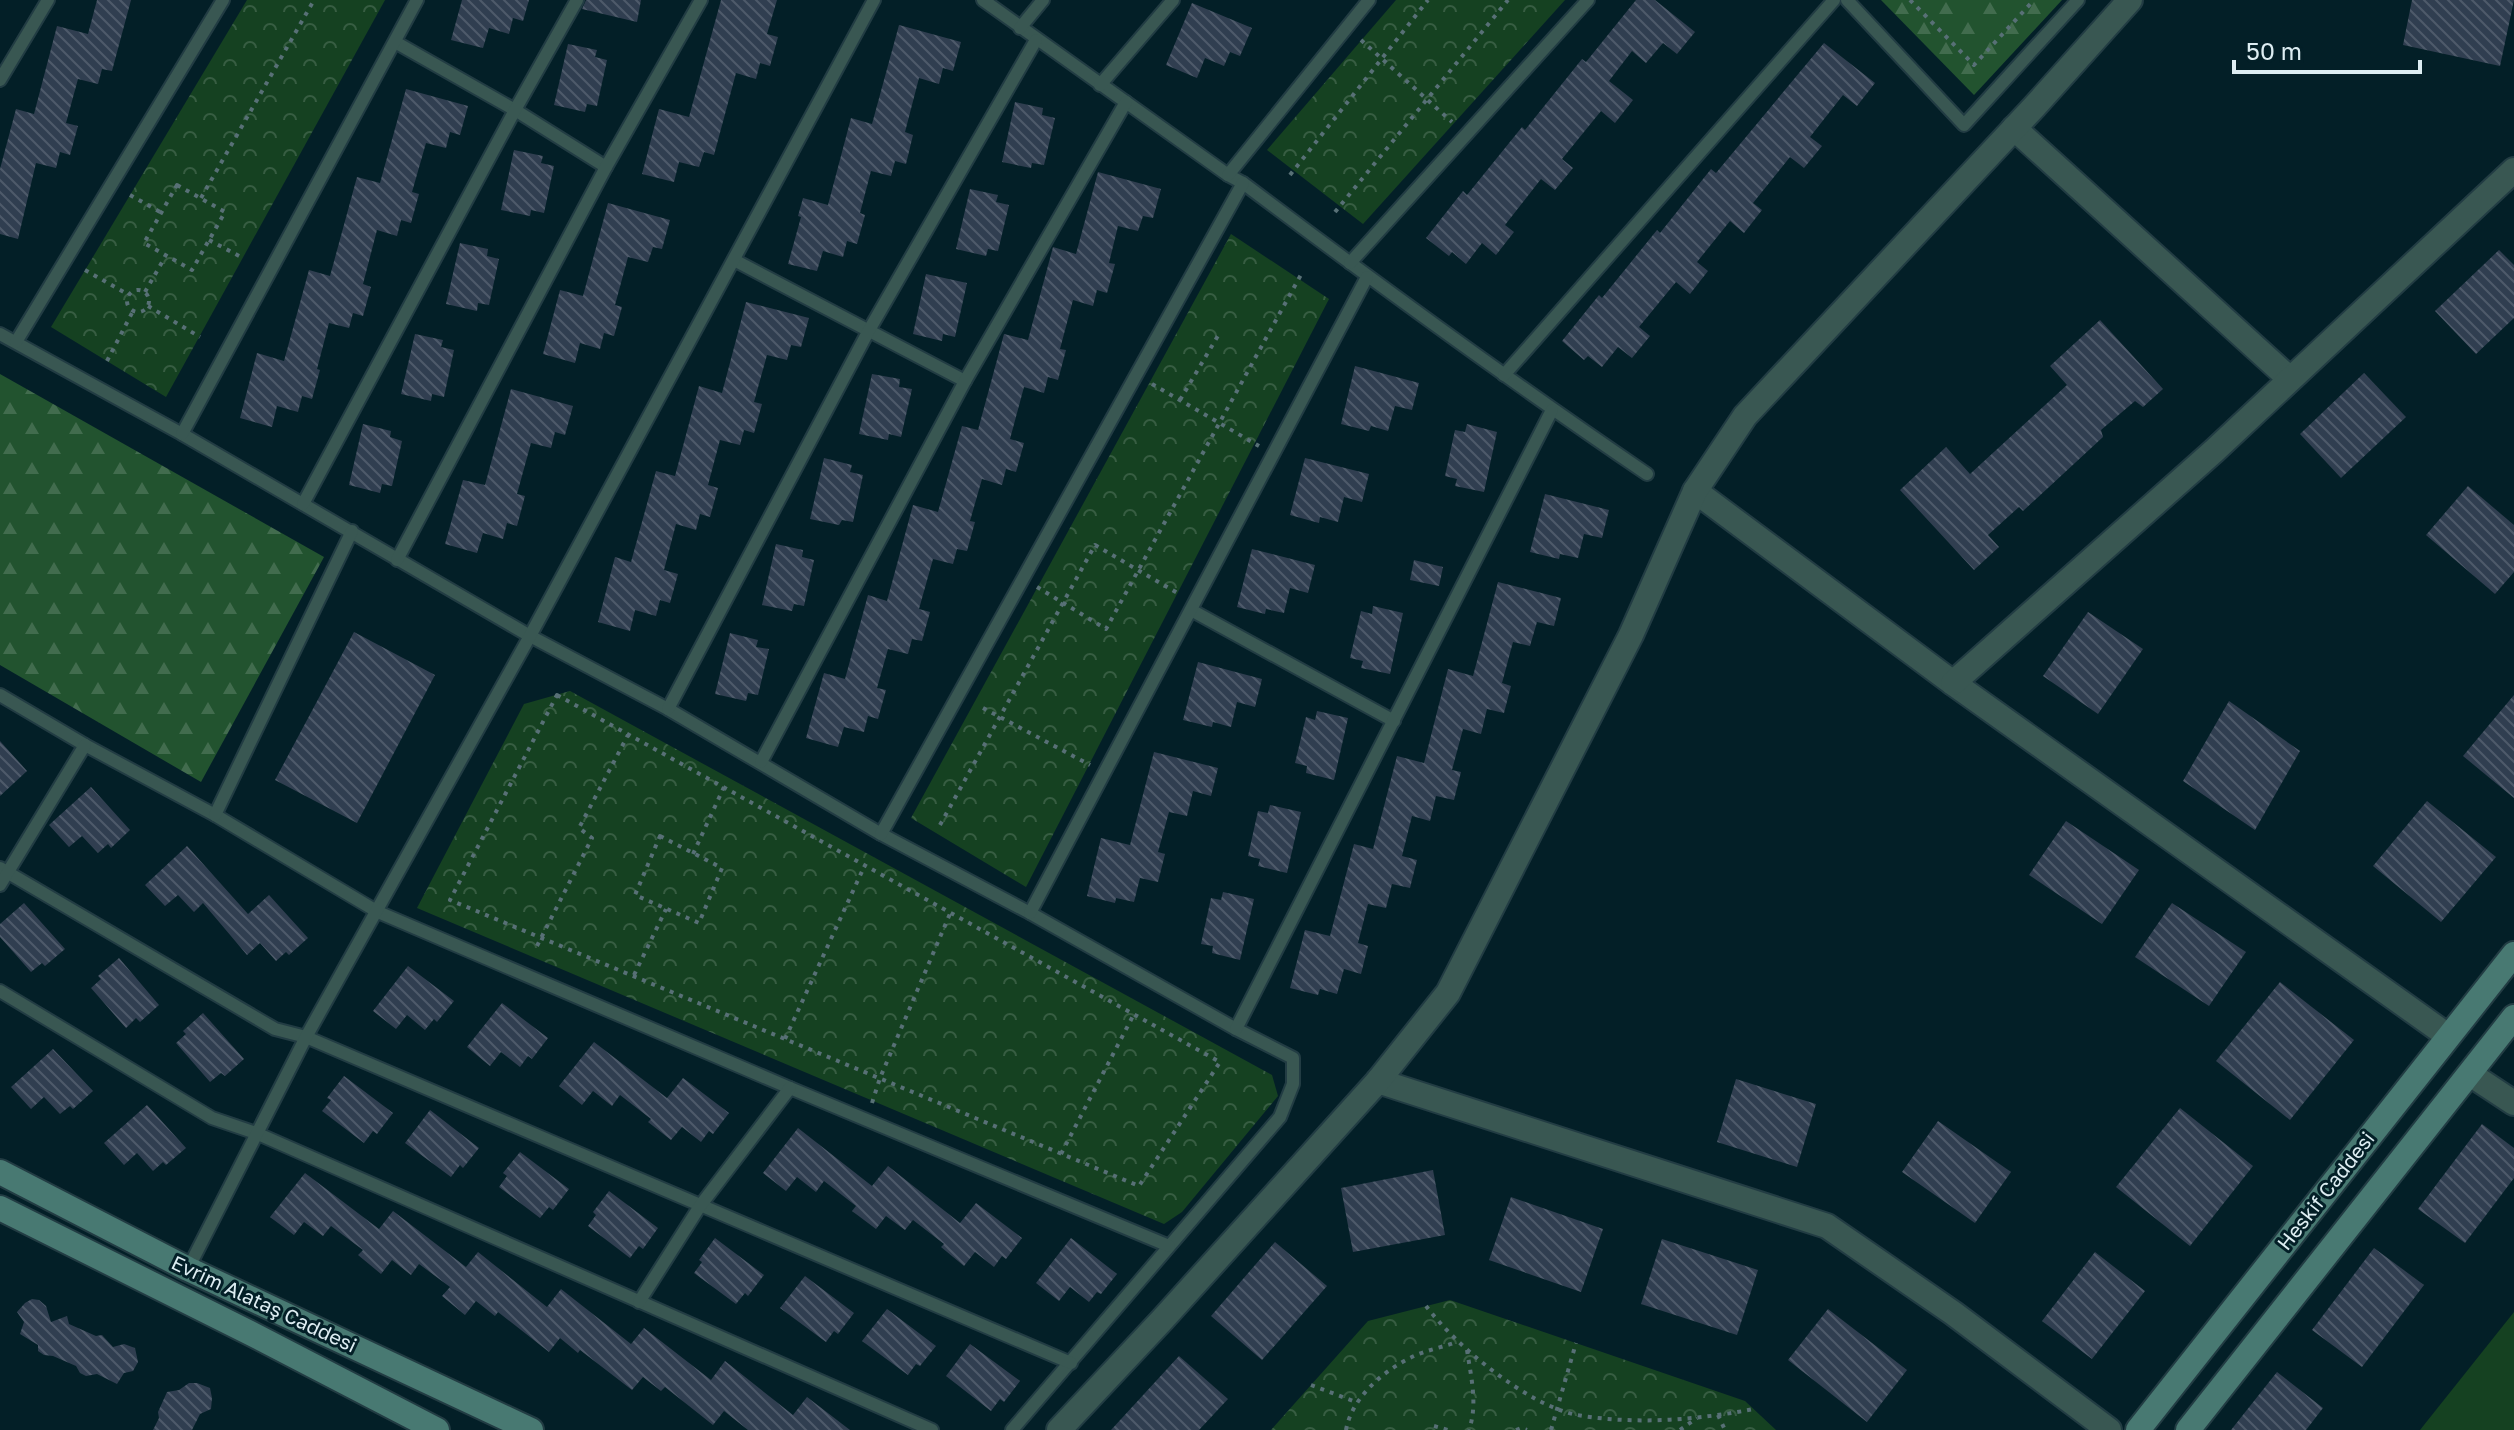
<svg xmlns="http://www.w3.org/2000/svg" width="2514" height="1430" font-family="'Golos Text',sans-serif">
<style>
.green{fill:#154121}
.forest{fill:url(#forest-firs)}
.park{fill:url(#park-crowns)}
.building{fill:url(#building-back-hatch)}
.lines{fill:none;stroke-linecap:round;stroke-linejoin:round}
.service-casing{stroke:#223c43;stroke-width:16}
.minor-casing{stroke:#223c43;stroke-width:28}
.secondary-casing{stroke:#223c43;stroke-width:28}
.path{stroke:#587076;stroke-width:4;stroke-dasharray:4 6;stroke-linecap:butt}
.service{stroke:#395752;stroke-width:12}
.minor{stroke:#395752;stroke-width:24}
.secondary{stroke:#487972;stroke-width:24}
.labels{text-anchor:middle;stroke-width:6;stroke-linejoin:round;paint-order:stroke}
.street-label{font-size:20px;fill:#ddedf2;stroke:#031f27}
</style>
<defs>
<pattern id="forest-firs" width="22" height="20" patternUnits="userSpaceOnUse" patternTransform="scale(2)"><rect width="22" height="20" fill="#22532f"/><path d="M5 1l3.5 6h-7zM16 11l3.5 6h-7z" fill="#426c4e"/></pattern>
<pattern id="park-crowns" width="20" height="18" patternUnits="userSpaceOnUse" patternTransform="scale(2)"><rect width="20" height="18" fill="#154121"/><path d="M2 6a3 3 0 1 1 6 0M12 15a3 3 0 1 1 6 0" fill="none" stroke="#375d42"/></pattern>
<pattern id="building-back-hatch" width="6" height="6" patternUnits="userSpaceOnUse" patternTransform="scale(2)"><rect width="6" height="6" fill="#303e50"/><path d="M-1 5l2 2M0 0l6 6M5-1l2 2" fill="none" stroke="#4e5a6a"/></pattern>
</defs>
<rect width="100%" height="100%" fill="#031f27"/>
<path class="green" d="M2514,1312V1430H2420Z"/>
<g class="forest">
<path d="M1881,0H2062L1974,95Z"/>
<path d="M0,374L324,557L201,782L0,665Z"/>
</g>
<g class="park">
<path d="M247,0H385L166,397L51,327Z"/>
<path d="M1396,0H1565L1363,224L1267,150Z"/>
<path d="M1231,234L1329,299L1026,887L911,818Z"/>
<path d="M570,691L1272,1075L1278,1096L1182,1212L1164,1224L417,908L524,704Z"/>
<path d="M1450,1300L1745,1401L1776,1430H1271L1368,1321Z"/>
</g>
<g class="building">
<path d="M97,0H131L112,71L102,69L98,84L78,79L66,123L78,126L70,155L60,152L56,168L36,163L18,239L0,234V169L16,109L34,114L57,26L88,34Z"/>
<path d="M462,0H529L523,21L513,18L509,34L489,28L483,48L451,40Z"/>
<path d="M586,0H641L637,22L582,9Z"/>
<path d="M721,0H777L767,34L778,37L770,66L760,63L756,79L736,73L714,155L704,152L699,167L679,162L674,182L642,174L659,109L689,117Z"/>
<path d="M1636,0H1655L1695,32L1677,54L1663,43L1646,63L1632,51L1609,81L1633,100L1615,123L1601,111L1562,159L1573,168L1555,190L1541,179L1505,225L1514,232L1496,255L1482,243L1466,264L1452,252L1449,256L1426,238L1463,191L1467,195L1522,127L1525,130L1582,59L1586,62Z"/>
<path d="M2412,0H2514L2500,66L2403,45Z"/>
<path d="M1192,3L1252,28L1240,56L1230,52L1224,66L1205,58L1197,78L1166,65Z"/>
<path d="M899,25L961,42L953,71L943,68L939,84L919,78L905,132L913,135L906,164L895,161L891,176L871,171L860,213L865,215L857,244L847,241L843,257L823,251L817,271L788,264L801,217L798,216L803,198L828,205L851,118L872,124Z"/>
<path d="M1824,43L1875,83L1857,106L1843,95L1810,137L1822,146L1804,168L1790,157L1753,203L1762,210L1744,233L1730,221L1697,262L1708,271L1690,294L1676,282L1639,327L1650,336L1632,358L1618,347L1602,367L1588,356L1584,360L1562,341L1599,295L1602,298L1657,230L1660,233L1711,169L1716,173Z"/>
<path d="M568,44L597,50L595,57L607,60L597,106L587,104L585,112L554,105Z"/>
<path d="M406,89L468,106L460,135L450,132L446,148L426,143L412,192L419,194L411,223L401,220L397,236L377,230L363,284L371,287L363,316L353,313L349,328L329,323L317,369L320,370L312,399L302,396L298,412L277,406L272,427L240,418L257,353L284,361L309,270L330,276L357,177L380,183Z"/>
<path d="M1015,102L1043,108L1042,115L1055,118L1044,165L1032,163L1031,168L1002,162Z"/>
<path d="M514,150L543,156L541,163L554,166L544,213L531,210L530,216L501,210Z"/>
<path d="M1098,172L1161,189L1153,218L1143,216L1138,231L1118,226L1109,263L1115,264L1107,293L1097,290L1093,306L1073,300L1060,349L1066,350L1058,380L1048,377L1044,393L1024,387L1010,439L1024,443L1016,472L1006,469L1002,485L982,479L970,521L975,522L967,551L957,549L953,564L933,559L919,609L930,612L922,641L912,639L908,654L888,649L877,688L886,690L878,719L868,716L864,732L844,727L838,747L806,738L824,673L845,679L868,595L887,601L913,505L938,512L962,426L978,430L1004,334L1028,340L1053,247L1076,254Z"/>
<path d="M970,189L998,195L996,202L1009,205L998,251L988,249L986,256L956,249Z"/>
<path d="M608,203L670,220L662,249L653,247L648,262L628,257L615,305L622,307L614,336L604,333L600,349L580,343L575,363L543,354L560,290L583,296Z"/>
<path d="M460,243L488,249L487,256L499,259L489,305L478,303L477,311L446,304Z"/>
<path d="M2499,250L2514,265V318L2476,354L2435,311Z"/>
<path d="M926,274L967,283L955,337L943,334L942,341L913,334Z"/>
<path d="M746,302L809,318L801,347L791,345L787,360L767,355L754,402L762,404L754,433L744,430L740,445L720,440L708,485L718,488L710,517L700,514L696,530L676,524L664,570L678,574L670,603L660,600L656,616L635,610L630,631L598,622L615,557L631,562L656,471L675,476L699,386L722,393Z"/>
<path d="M2100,320L2163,389L2143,407L2135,401L2101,430L2103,437L2023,511L2019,507L1988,535L1999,547L1974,570L1900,490L1946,447L1970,474L2067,385L2050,366Z"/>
<path d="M415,334L443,340L441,347L454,350L444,397L432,394L431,401L401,394Z"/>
<path d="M1355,366L1419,383L1412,410L1395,406L1388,431L1371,426L1369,431L1341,424Z"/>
<path d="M2364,373L2406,417L2341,478L2300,434Z"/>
<path d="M872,374L900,379L899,387L912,389L901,437L889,434L888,440L859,434Z"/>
<path d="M511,389L573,406L565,435L555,432L551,448L531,443L517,494L525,496L517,526L507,523L503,539L483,533L477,553L445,544L463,480L485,485Z"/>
<path d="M363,424L391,431L390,437L402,441L392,486L382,484L380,493L349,485Z"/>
<path d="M1467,424L1497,432L1484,492L1455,486L1457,479L1445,476L1455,430L1465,432Z"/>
<path d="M824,458L852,465L850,472L863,475L853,522L842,520L839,525L810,519Z"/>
<path d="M1305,458L1369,474L1362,502L1344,497L1338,522L1320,517L1319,523L1290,515Z"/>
<path d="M2468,486L2514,525V572L2495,594L2426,535Z"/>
<path d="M1545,494L1609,510L1602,538L1584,534L1578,558L1560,554L1559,559L1530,552Z"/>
<path d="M776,544L803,550L802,557L814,560L804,606L794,604L792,611L762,605Z"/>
<path d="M1252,549L1315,565L1308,593L1290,588L1284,613L1266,609L1265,614L1237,607Z"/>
<path d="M1414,560L1443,567L1439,586L1410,580Z"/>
<path d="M1498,582L1561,598L1554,626L1537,622L1530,646L1513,642L1502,683L1511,686L1504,713L1487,709L1481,734L1463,729L1452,770L1461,772L1454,800L1436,796L1430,821L1412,816L1402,856L1417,860L1410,888L1392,884L1386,908L1368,904L1358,943L1368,946L1361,974L1344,969L1337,994L1320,989L1318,995L1290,988L1305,930L1330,936L1354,844L1373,849L1397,756L1424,763L1448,669L1473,676Z"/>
<path d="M1373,606L1403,613L1390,674L1361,668L1363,661L1350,658L1361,611L1372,614Z"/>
<path d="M2088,612L2143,649L2098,714L2043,676Z"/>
<path d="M354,632L435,675L357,823L275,780Z"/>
<path d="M730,633L758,640L756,647L769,649L758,695L748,693L746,701L715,694Z"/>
<path d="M1198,662L1262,679L1255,707L1237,702L1231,727L1213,722L1212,727L1183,720Z"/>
<path d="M2514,695V798L2463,756Z"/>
<path d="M2229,701L2300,751L2255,830L2183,781Z"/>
<path d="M1317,711L1348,718L1334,780L1306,773L1307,766L1295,763L1306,717L1315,720Z"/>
<path d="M0,741L27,771L0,796Z"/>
<path d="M1154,752L1218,768L1211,796L1193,791L1187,816L1169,812L1158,852L1165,854L1158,882L1140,878L1134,902L1116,898L1115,903L1087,896L1101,838L1130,845Z"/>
<path d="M91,787L130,830L111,848L108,844L98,853L82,836L69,847L49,825Z"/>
<path d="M2427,801L2496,857L2441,922L2373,866Z"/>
<path d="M1270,805L1301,812L1287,873L1258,866L1260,859L1248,856L1258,811L1268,813Z"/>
<path d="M2066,821L2139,870L2102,924L2029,875Z"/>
<path d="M187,846L248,914L269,895L308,938L289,955L286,952L276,961L260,943L247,955L203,903L194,912L178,895L165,906L145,885Z"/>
<path d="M1223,892L1254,899L1240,960L1212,953L1213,946L1201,944L1211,898L1221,900Z"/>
<path d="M24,903L65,949L45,966L42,963L31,972L0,937V924Z"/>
<path d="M2172,903L2246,952L2209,1006L2135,957Z"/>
<path d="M119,958L159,1005L140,1022L136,1018L126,1028L91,988L101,979L98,976Z"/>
<path d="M408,966L454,1001L437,1022L434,1019L425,1030L407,1015L396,1029L373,1011Z"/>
<path d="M2280,982L2354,1040L2290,1120L2216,1061Z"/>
<path d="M502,1003L548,1038L532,1059L528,1056L520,1067L501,1052L490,1066L467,1047Z"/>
<path d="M203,1013L244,1059L225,1076L221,1073L210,1082L176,1043L186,1034L183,1031Z"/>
<path d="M594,1042L667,1098L683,1078L729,1113L713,1134L709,1131L701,1142L682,1127L671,1140L648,1122L651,1119L620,1095L612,1106L593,1091L582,1105L559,1086Z"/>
<path d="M53,1049L93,1091L73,1109L70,1106L60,1114L44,1097L31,1109L11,1087Z"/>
<path d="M344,1076L393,1113L377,1134L373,1131L364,1143L322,1111L331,1100L327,1098Z"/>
<path d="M1736,1079L1816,1104L1797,1167L1717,1142Z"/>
<path d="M147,1105L186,1148L166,1165L163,1162L153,1171L137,1153L124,1165L104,1143Z"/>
<path d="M2180,1108L2253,1166L2190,1246L2116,1187Z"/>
<path d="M430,1110L479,1148L463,1168L460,1165L451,1177L405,1143Z"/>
<path d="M1938,1121L2011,1172L1975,1223L1902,1172Z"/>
<path d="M2482,1124L2514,1148V1178L2465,1243L2418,1209Z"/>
<path d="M798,1128L872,1186L888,1166L960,1223L976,1203L1022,1238L1006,1259L1002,1256L994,1267L975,1252L964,1266L941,1247L944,1244L913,1220L905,1230L886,1216L876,1229L852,1211L856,1206L824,1181L816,1192L797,1177L786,1191L763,1173Z"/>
<path d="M520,1152L569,1189L553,1210L549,1207L540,1218L499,1187L507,1176L503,1173Z"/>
<path d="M1433,1170L1445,1235L1353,1252L1341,1188Z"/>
<path d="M305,1173L379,1229L393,1211L466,1267L478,1252L547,1307L561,1289L631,1344L644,1328L711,1380L725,1361L793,1415L807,1397L850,1430H748L724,1411L713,1425L665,1387L661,1391L643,1377L632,1390L580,1350L578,1353L560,1338L549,1352L498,1312L495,1316L476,1301L465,1315L442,1296L450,1287L419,1264L411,1275L392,1260L381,1274L358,1255L363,1250L331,1226L323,1236L304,1222L294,1235L270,1217Z"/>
<path d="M609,1191L658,1228L643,1249L639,1246L630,1258L588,1226L596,1215L593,1212Z"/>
<path d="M1511,1197L1603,1229L1581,1292L1489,1260Z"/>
<path d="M715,1238L764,1275L748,1296L745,1293L736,1304L694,1273L702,1262L699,1260Z"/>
<path d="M1071,1238L1117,1274L1101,1294L1097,1292L1089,1302L1070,1287L1059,1301L1036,1283Z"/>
<path d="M1662,1239L1758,1270L1737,1335L1641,1304Z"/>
<path d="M1275,1242L1327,1286L1262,1360L1211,1316Z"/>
<path d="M2374,1248L2424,1285L2362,1367L2312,1330Z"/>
<path d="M2095,1252L2145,1291L2092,1359L2042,1321Z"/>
<path d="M805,1276L854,1313L838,1334L834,1331L826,1342L780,1308Z"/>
<path d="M32,1299L39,1300L46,1306L51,1322L67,1316L69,1324L96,1336L102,1335L113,1347L124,1344L135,1348L138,1362L133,1371L124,1373L117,1384L97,1374L86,1376L80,1373L76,1366L53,1356L44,1355L38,1351V1345L20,1334L24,1322L17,1312L25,1303Z"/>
<path d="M887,1309L936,1346L920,1366L916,1364L908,1375L862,1341Z"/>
<path d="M1828,1309L1907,1370L1867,1422L1788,1360Z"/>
<path d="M970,1344L1020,1381L1004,1402L1000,1399L991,1411L946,1376Z"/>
<path d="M1179,1356L1228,1399L1199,1430H1111Z"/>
<path d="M2277,1372L2323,1408L2306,1430H2231Z"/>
<path d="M189,1383H197L210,1388L212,1398L211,1409L200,1414L192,1430H153L159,1418L158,1412L167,1392L179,1390Z"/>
</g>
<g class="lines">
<g class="service-casing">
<g id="service">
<path d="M983,0L1228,175L1243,183C1376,283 1510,381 1647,474"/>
<path d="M1847,0L1964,125L2078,0"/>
<path d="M1020,28L1043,0"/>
<path d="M395,42L515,110L606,167"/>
<path d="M0,80L48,0"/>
<path d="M1100,85L1173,0"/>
<path d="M1228,175L1369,0"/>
<path d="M734,260L965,381"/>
<path d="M1350,263L1588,0"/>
<path d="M0,334L182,434L530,636L668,709L881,834L1030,913L1236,1029L1293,1058V1084L1280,1117L1012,1430"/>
<path d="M16,342L223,0"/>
<path d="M1504,375L1834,0"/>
<path d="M182,434L417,0"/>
<path d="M303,504L515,110L577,0"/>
<path d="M397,560L606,167L701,0"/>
<path d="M1191,610L1394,721"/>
<path d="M0,695L85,745L215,815L378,912L790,1088L1169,1246"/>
<path d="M668,709L868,332L1036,40"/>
<path d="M761,762L965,381L1126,102"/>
<path d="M215,815L352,531"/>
<path d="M881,834L1243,183"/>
<path d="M0,868L275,1029L306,1037L1071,1363"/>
<path d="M0,885L85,745"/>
<path d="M1030,913L1367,277"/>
<path d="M0,991L212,1118L256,1133L932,1430"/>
<path d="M1236,1029L1552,410"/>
<path d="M188,1269L306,1037L530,636L874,0"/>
<path d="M639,1302L700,1206L790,1088"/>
</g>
</g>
<g class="minor-casing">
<g id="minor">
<path d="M2014,128L2290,379"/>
<path d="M1695,491L1953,683L2448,1036"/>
<path d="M1953,683L2214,451L2514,170"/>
<path d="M2470,1074L2514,1103"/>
<path d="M1378,1081L1827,1226L1953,1313L2109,1430"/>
<path d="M1059,1430L1163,1319L1378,1081L1448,993L1631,635L1695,491L1745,416L2035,106L2130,0"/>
</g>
</g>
<g class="secondary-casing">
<g id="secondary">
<path d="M0,1172L188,1269L531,1430"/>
<path d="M0,1208L252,1334L437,1430"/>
<path d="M2138,1430L2514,954"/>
<path d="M2188,1430L2514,1017"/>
</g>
</g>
<g class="path">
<path d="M1910,0L1974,65L2034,0"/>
<path d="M1361,40L1452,122"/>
<path d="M1290,175L1428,0"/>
<path d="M177,185L225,212L192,270L144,243Z"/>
<path d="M130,195L162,213"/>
<path d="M201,198L314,0"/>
<path d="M1335,212L1508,0"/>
<path d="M209,240L243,258"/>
<path d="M85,270L129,295"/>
<circle cx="138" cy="301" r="11"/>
<path d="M145,292L165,257"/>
<path d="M148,306L200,337"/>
<path d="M107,361L133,311"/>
<path d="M1152,384L1259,446"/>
<path d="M1180,400L1219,334"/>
<path d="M1037,587L1106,629L1303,271"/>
<path d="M557,695L1220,1062L1139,1186L450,900Z"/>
<path d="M983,708L1090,765"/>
<path d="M940,825L1095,545L1179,594"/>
<path d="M660,836L722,868L699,923L635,895Z"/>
<path d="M693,854L724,787"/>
<path d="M537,946L592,838L579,828L628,735"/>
<path d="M634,975L666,909"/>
<path d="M785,1039L864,867"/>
<path d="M872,1103L880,1078L952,909"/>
<path d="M1061,1154L1134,1014"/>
<path d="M1426,1306C1456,1346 1527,1405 1577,1415C1635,1425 1697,1420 1754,1409"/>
<path d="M1467,1350C1471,1377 1478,1404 1469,1430"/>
<path d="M1311,1385L1356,1402"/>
<path d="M1718,1415L1725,1430"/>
<path d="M1434,1426L1448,1430"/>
<path d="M1346,1430C1352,1397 1384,1370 1414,1356C1427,1350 1443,1347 1457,1342"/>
<path d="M1516,1430L1521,1428L1527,1430"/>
<path d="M1551,1430L1576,1343"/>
<path d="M1680,1430L1697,1418"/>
</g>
<use href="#service" class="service"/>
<use href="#minor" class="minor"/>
<use href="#secondary" class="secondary"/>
</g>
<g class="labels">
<g class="street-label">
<text transform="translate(2326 1191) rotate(-52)" y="7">Heskif Caddesi</text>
<text transform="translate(264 1304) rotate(25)" y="7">Evrim Alataş Caddesi</text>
</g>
</g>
<path d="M2234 60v12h186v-12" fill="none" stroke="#ddedf2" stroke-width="4"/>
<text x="2246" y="60" font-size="24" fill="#ddedf2" stroke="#031f27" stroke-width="6" paint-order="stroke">50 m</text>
</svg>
